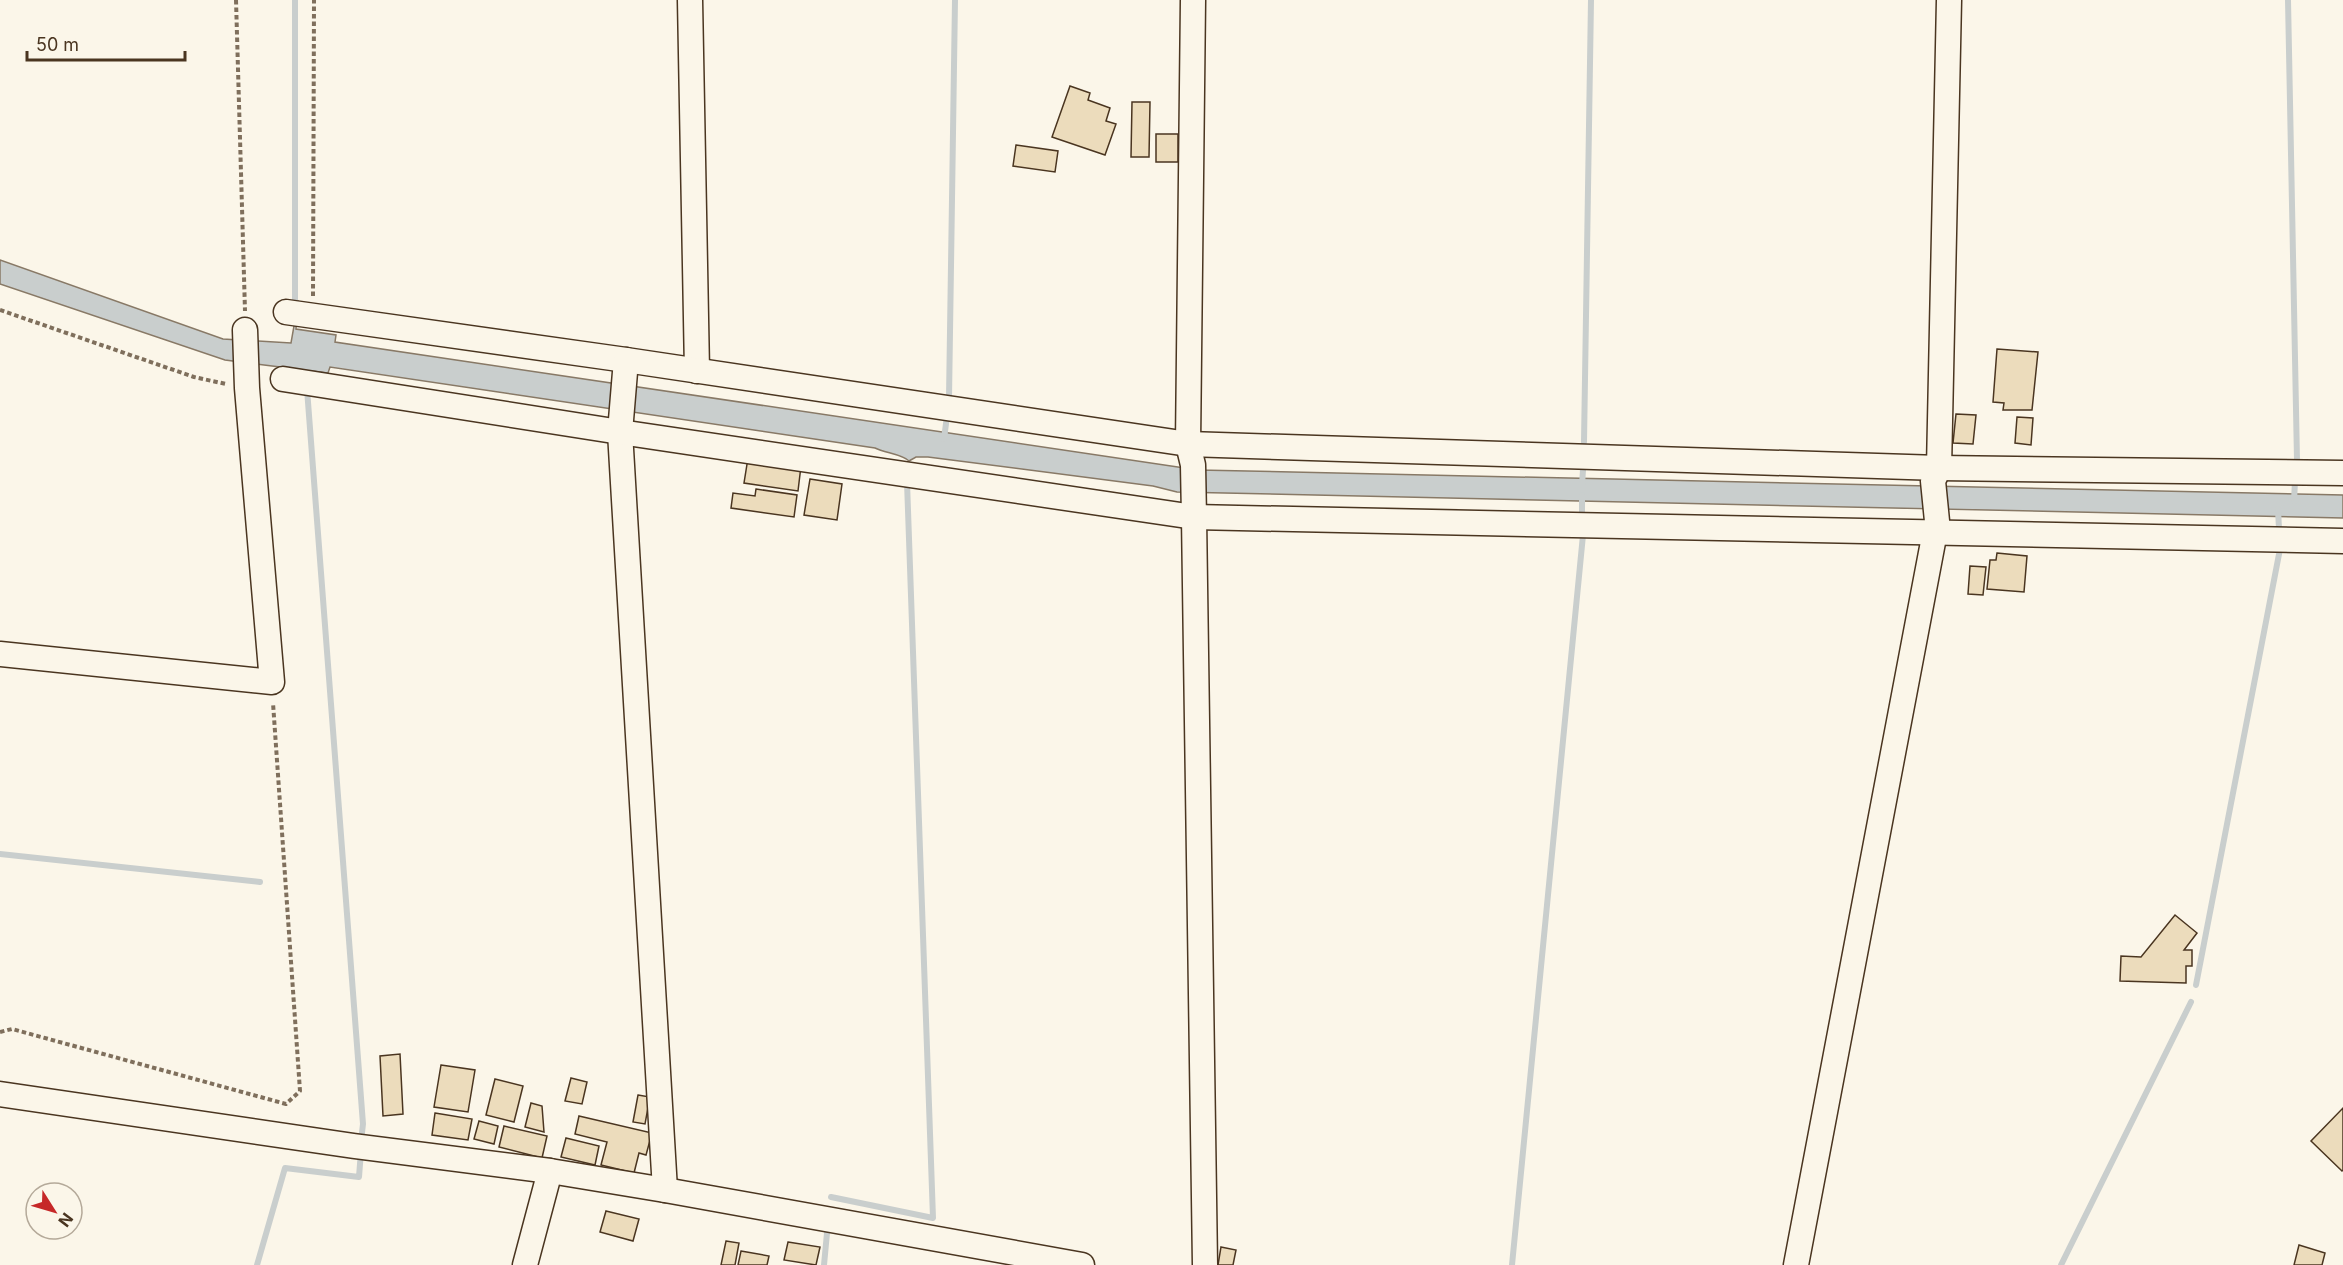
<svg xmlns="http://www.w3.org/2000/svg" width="2343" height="1265" font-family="Inter,sans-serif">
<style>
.water{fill:#c9cecd;stroke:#887966;stroke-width:1.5}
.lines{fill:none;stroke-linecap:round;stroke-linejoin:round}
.stream{stroke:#c9cecd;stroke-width:6}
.building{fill:#ecdcbc;stroke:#4a3520;stroke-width:1.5}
.minor-casing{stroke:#4a3520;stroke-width:27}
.path{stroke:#7f6f5c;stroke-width:4;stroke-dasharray:4.5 3;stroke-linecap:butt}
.minor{stroke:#fbf6e9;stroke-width:24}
</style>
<rect width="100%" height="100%" fill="#fbf6e9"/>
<path class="water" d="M0,260L223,339L291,343L294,326L293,301H298L296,329L336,335L335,342L1198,470L2343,495V518L1177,492L1153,486L928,457H916L909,461C902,454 885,453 875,448L330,367L328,373L312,371L310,392L304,370L225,360L0,284Z"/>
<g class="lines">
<g class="stream">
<path d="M295,0V309"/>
<path d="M2288,0L2297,460"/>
<path d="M307,389L363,1124L361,1141"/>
<path d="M949,398L955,0"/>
<path d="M944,439L947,416"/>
<path d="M1584,442L1591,0"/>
<path d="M1582,485L1583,470"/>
<path d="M1582,495V515"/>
<path d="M2294,501L2295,481"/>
<path d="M2278,509L2279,529"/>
<path d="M0,854L260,882"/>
<path d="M2196,985L2280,549"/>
<path d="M831,1197L933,1218L907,482"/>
<path d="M257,1265L285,1168L359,1177L361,1151"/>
<path d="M824,1265L827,1233"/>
<path d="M1512,1265L1583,535"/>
<path d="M2061,1265L2191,1002"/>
</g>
</g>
<g class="building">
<path d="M1070,86L1090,93L1088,100L1110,108L1106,121L1116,124L1105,155L1052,137Z"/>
<path d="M1132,102H1150L1149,157H1131Z"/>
<rect x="1156" y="134" width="22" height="28"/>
<path d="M1016,145L1058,151L1055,172L1013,166Z"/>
<path d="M1997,349L2038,352L2032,410H2003L2004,403L1993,402Z"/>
<path d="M1956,414L1976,415L1973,444L1953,443Z"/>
<path d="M2017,417L2033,418L2031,445L2015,443Z"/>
<path d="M748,458L801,466L798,491L744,483Z"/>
<path d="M810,479L842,484L837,520L804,515Z"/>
<path d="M756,489L797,495L794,517L731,508L733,493L755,496Z"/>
<path d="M1997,553L2027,556L2024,592L1987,589L1990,560H1996Z"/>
<path d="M1970,566L1986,567L1983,595L1968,594Z"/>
<path d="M2175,915L2197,933L2184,950H2192V966H2186V983L2120,981L2121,956L2141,957Z"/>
<path d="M400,1054L403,1114L383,1116L380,1056Z"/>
<path d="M441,1065L475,1070L468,1112L434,1107Z"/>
<path d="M571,1078L587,1082L582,1104L565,1101Z"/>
<path d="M495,1079L523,1086L514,1122L486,1115Z"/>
<path d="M638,1095L650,1097L645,1124L633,1122Z"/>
<path d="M531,1103L542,1106L544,1132L525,1127Z"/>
<path d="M2343,1108V1170L2342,1171L2311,1141Z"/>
<path d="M435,1113L472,1119L468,1140L432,1135Z"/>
<path d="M579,1116L652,1133L646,1155L639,1153L634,1173L601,1165L607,1142L575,1134Z"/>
<path d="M479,1121L498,1126L494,1144L474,1139Z"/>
<path d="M504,1126L547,1136L542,1158L499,1147Z"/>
<path d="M566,1138L599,1146L595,1165L561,1157Z"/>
<path d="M606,1211L639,1219L633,1241L600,1232Z"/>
<path d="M726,1241L739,1243L735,1265H721Z"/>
<path d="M788,1242L820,1247L816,1265L784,1260Z"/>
<path d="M2299,1245L2325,1253L2322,1265H2294Z"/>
<path d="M1221,1247L1236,1250L1233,1265H1218Z"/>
<path d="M741,1251L769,1256L767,1265H738Z"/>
</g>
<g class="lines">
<g class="minor-casing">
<g id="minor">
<path d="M690,0L697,371"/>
<path d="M1193,0L1188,444L1193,465L1194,517L1205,1265"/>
<path d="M286,312L626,360L1188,444L1939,468L2343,473"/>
<path d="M626,360L620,432L665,1190"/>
<path d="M283,379L620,432L1194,517L2343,541"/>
<path d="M0,654L272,682L247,388L245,330"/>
<path d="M0,1094L354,1146L550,1171L665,1190L1082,1265"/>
<path d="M525,1265L550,1171"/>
<path d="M1796,1265L1937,521L1933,481L1939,468L1949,0"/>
</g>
</g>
<g class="path">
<path d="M236,0L245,311"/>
<path d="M313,296L314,0"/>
<path d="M0,310L194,377L226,384"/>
<path d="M0,1032L12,1029L286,1104L300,1091L273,703"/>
</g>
<use href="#minor" class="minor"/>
</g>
<g transform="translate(54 1211) rotate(127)"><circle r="28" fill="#fbf6e9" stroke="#b4a999" stroke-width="1.5"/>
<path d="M0-4.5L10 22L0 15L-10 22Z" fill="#c62828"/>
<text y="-9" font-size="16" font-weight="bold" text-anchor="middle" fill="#4a3520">N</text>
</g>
<path d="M27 51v9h158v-9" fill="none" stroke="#4a3520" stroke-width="3"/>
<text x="36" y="51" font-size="18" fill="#4a3520" stroke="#fbf6e9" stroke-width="4.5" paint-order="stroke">50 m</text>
</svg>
